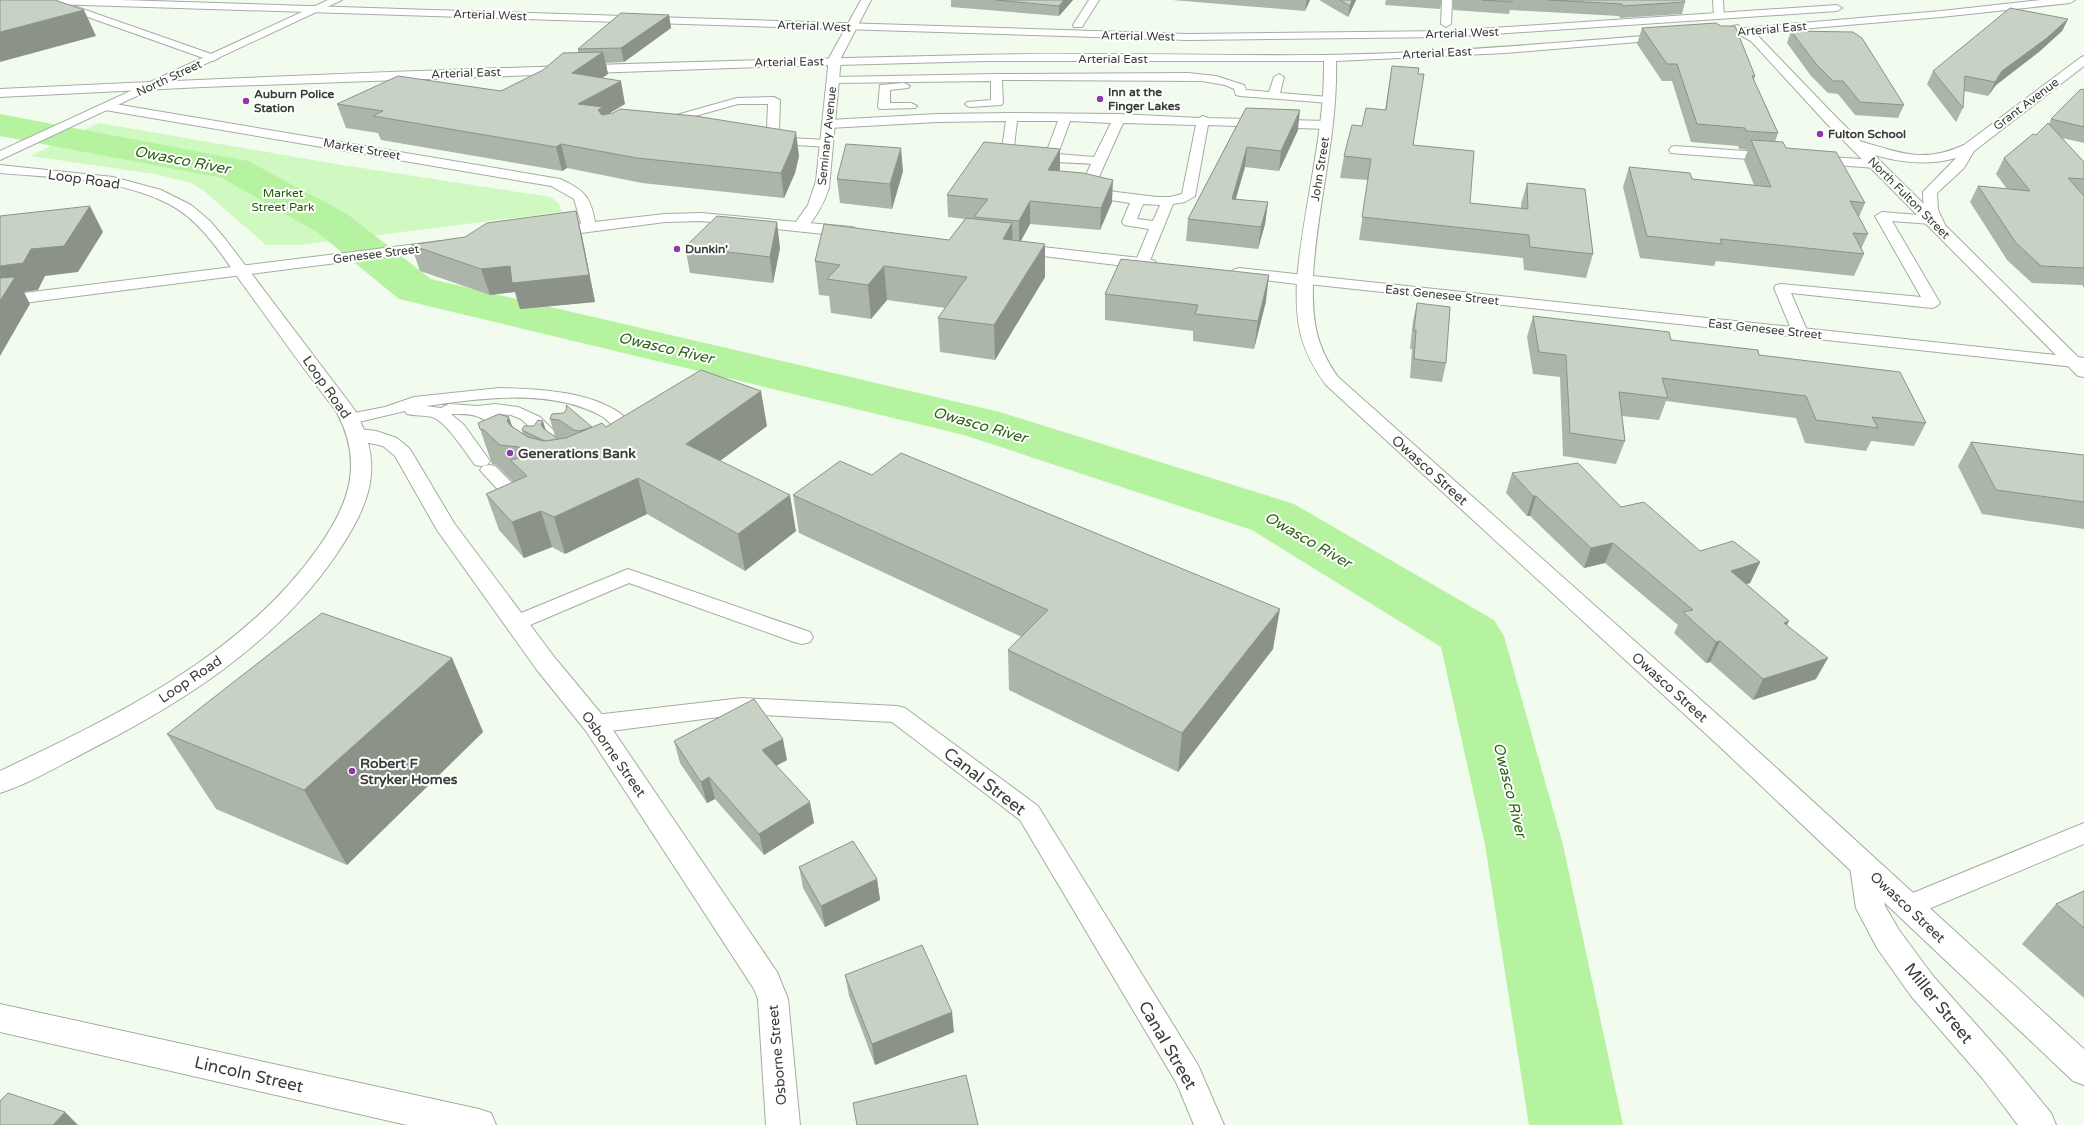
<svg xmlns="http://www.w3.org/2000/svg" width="2084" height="1125" font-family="'Varela Round',sans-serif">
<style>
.green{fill:#cff9c0}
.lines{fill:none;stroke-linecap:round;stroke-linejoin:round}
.river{fill:#b6f3a1;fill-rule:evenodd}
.service-casing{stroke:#a3ada0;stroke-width:2}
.minor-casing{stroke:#a3ada0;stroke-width:2}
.tertiary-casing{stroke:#a3ada0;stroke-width:2}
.secondary-casing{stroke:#a3ada0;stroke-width:2}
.primary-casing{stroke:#a3ada0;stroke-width:2}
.trunk-casing{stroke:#a3ada0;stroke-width:2}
.service{fill:#fff;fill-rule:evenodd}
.minor{fill:#fff;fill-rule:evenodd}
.tertiary{fill:#fff;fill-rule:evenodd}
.secondary{fill:#fff;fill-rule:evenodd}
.primary{fill:#fff;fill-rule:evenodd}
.trunk{fill:#fff;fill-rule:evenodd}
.wall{fill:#abb5a9}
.shaded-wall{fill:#8b9389}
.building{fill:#c7d2c4;stroke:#8b9389}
.poi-dot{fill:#8e39a7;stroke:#fff;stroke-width:1.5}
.labels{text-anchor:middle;stroke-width:4;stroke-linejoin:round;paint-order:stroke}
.far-street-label{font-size:12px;fill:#393d37;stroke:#fff}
.far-poi-label{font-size:12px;font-weight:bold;fill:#393d37;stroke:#fff;text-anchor:start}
.far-park-label{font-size:12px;fill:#225802;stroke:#fff}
.street-label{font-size:14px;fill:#393d37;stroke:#fff}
.poi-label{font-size:14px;font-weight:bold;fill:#393d37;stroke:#fff;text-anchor:start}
.water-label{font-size:15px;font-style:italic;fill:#2d6313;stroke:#fff}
.near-street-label{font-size:17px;fill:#393d37;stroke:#fff}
</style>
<rect width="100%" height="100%" fill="#f2fcee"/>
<path class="green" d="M99,123L336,164L551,197L559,204L562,212L298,245H266L203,190L191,183L155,174L30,156Z"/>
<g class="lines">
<path class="river" d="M0,114L248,161L347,214L431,279L1000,412L1294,504L1494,620L1504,636L1563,845L1623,1125H1529L1485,845L1441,647L1252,530L964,435L399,299L317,232L222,178L0,136Z"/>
<g class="service-casing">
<g id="service">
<path d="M1188,73L1216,76L1244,85L1246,90L1269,92L1274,77L1279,74L1284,77L1280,93L1329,97L1335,100L1329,103L1240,96L1236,95L1234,89L1225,85L1202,81L1002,80L1003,103L1001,105L971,107L967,106L965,104L967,102L991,100V81L833,83L828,80L833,77L997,74Z"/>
<path d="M904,83L910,86L908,88L890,90V103H911L917,106L915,108L880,109L878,107L880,85Z"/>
<path d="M774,97L780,100L779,130L771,137L827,140L831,141L833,144L831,147L756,143L754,140L767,129L768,104H738L688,118L700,125L694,129L673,120L671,118L673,116L737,98Z"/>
<path d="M1012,113L1119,114L1199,118L1203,116L1208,118L1327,121L1333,125L1327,129L1208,125L1195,196L1185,202L1173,204L1149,263L1147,266H1137L1135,263L1149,229L1124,225L1122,222L1130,203L1097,198L1083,193L1081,186L1091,164C1072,162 1012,163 1002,148L1006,121L937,122L829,128L823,124L829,120L937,114ZM1017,121H1058L1046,153L1021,150L1014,147ZM1070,121L1111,123L1094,157L1058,154ZM1123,123L1196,125L1182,194L1170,197H1157L1100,190L1094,188ZM1143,204L1160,205L1153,221L1137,219Z"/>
<path d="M1675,146L1773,153L1779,157L1773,161L1671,153L1669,150L1671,147Z"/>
<path d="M1815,156L1875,160L1881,164L1875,168L1811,163L1809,160L1811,157Z"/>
<path d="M1882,212L1931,216L1938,220L1931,224L1892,221L1940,303L1937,306L1932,308L1791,293L1808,333L1806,336H1794L1774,288L1776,285L1781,284L1921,297L1875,216Z"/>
<path d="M499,388C542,389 610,391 637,430C633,442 629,449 616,446L613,442L619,431C614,427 608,421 603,417C554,388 479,398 426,406L441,408L449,404L478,406L495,404L518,407L540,417L557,434L554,438L548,439L542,438L521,419L511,415L499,414L520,435L517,439C501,443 493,423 479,417C470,413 460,414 451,414L464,425L490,461L487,465L481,466L475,465C466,453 445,420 432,417C424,415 415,416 407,414L405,411L350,424L344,423L341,419L344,415L385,407L414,397Z"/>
<path d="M489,465L495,466L511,482L530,484L532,488L530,492L523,494L499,491L480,470L483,466Z"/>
<path d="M628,569L810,632L813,637L810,642L802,644L794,642L629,583L523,628L516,630L509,628L505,623L509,618Z"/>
<path d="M742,698L897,706L905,708L1038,806L1198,1065L1224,1125H1194L1177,1084L1020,820L892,722L742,714L595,733L587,730L583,724L587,718L595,715Z"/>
<path d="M2084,823V844L1907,918L1898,915L1894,907L1898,899Z"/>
</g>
</g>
<g class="minor-casing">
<g id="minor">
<path d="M57,0L217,56L219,58L213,61L209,60L54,5L53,3Z"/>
<path d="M861,0H871L841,58L829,188C824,203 817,216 806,229H796L793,226L808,205L816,181L829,58Z"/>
<path d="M1089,0H1099L1082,27H1074L1073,25Z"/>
<path d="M1442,0H1452L1451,24L1446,27L1441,24Z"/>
<path d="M1713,0H1723L1724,16L1723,18L1719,19L1714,16Z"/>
<path d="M109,103L560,179C587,191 591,198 596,227L593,230H583L574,199L551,186L105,110L103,107Z"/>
<path d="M358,429L376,431L397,438L410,449L454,523L555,658L604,717L777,972L788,999L800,1125H766L758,999L754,989L586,731L537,670L437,530L395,456L383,446L351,439L348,435L351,431Z"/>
<path d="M1864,855L1874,859L1878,867L1885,906L1899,930L1933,976L2005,1057L2051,1113L2056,1125H2018L1983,1079L1911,996L1877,948L1856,908L1850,867L1854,859Z"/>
<path d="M0,1004L479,1109L491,1113L496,1125H407L0,1032Z"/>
</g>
</g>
<g class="tertiary-casing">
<g id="tertiary">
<path d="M2084,56V66L1974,151L1964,168L1937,193L1938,210L1947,229L1944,232H1934C1925,220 1923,206 1923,192L1956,158C1919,168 1886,160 1850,147L1848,144L1855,140C1898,151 1920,165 1964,145L2080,58Z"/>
<path d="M0,165L113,177L161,190L191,205L210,221L226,240L354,409C386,466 370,504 336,555C274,646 179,705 82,754C55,768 28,784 0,793V771C116,716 242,656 318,548C350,503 364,462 336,411C304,370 275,328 244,286C223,257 202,221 169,204C118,178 56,178 0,173Z"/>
</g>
</g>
<g class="secondary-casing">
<g id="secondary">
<path d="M1305,275L1311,277L1313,280C1312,319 1315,345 1338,377L1737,732L2084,1049V1085L2073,1081L1719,746L1326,385C1300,349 1295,324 1297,280L1299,277Z"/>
<path d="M2073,357L2079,358L2084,362V377L2078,376L2064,362L2067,358Z"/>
</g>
</g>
<g class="primary-casing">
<g id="primary">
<path d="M328,0H342L0,160V151Z"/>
<path d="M701,213L852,227L857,229L860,232L857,235L852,237L701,221L665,222L550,237L545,235L542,232L545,229L550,227L665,214Z"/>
<path d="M441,241L446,243L449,246L446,249L0,306V296Z"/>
<path d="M1016,244L1149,259L1155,261L1157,264L1155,267L1149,269L1010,252L1008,249L1010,246Z"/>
<path d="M1239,268L1305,275L1311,277L1313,280L1311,283L1305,285L1233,276L1231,273L1233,270Z"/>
</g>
</g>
<g class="trunk-casing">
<g id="trunk">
<path d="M17,0H121L1188,34L1448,31L1837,5L1842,8L1837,11L1448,37L1188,40L22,3Z"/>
<path d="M2041,0H2075L2070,3L1941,17L1754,33L1759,37L1838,119L2078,357L2084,358V368L1299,283L1297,280C1303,207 1325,135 1324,61H986L760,67L203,87L0,97V89C324,73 649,62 973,55C1090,52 1208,56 1326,55C1440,53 1555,43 1669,34L1673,35L1675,37L1673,39L1505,53L1336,61C1338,134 1317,204 1313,276L2056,355L1828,125L1751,41L1740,35L1707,37L1701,34L1707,31L1732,29L1733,26L1737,25L1744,28L1941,11Z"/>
</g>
</g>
<use href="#service" class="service"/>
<use href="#minor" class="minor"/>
<use href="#tertiary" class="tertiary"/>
<use href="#secondary" class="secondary"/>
<use href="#primary" class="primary"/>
<use href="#trunk" class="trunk"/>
</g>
<g class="wall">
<path d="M951,0H1073L1059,16L951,7Z"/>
<path d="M1172,0H1310L1305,11Z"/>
<path d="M1319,0H1356L1348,17Z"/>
<path d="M1386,0H1442L1440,9L1385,5Z"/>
<path d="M1452,0H1684L1685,2L1682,14L1620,18L1619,16L1510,10L1509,14L1453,10Z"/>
<path d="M669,15L671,28L624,62L606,63L608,74L602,78L625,104L607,114L799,156L795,173L784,198L642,183L567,168L562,171L381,140L378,133L346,128L337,104L501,91L578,53V49Z"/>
<path d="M2068,19L2062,31L2040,51L1996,85L1988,96L1964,91L1963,108L1956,122L1927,84L1933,71Z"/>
<path d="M1642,28L1755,76L1754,80L1778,133L1775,142L1786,148L1865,203L1859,217L1868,234L1861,249L1864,254L1854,276L1716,261L1714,266L1640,258L1623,187L1629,167L1692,179L1754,185L1744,160L1748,150L1739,149L1738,146L1691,142L1672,81H1662L1637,44Z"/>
<path d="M1791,31L1904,105L1898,118L1855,115L1838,94L1828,93L1811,76L1787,43Z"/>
<path d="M1392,66L1413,145L1470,203L1521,208V204L1527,183L1593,254L1586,278L1524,270L1523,258L1359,240L1368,180L1340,178L1344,156L1385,110L1389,85Z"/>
<path d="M2084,90V143L2062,138L2084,162V288L2082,285L2032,283L2007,260L1970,202L1978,186L2007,189L1996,174L2004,158L2036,135L2049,124L2051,119Z"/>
<path d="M1246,108L1298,130L1279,171L1245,167L1236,199L1268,202L1265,224L1258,249L1186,241L1188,219Z"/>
<path d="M1060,170L1059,171L1112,202L1100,230L1030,224L1021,241L1045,277L995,360L940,352L938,318L945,308L887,300L871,319L831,313L829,296L819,295L815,261L949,240L965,219L948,217L947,195Z"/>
<path d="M903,171L892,209L840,203L837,179Z"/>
<path d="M582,236L595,302L520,309L515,292L490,295L420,271L411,245Z"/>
<path d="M685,247L780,248L773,283L690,273Z"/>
<path d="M1105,294L1266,301L1254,349L1193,341V331L1105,320Z"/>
<path d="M1417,303L1446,363L1442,382L1410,378L1412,349H1410L1413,321Z"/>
<path d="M1533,316L1759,355L1926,423L1914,446L1871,441L1866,451L1805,443L1796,418L1666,401L1659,420L1622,416L1625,441L1616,464L1563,456L1560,377L1533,374L1527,337Z"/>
<path d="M564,413L592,427L767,426L720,461L796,531L745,571L647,514L565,554L552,547L524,558L499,530L486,494L516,481H512L496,465L492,464L478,423L512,427L523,434L522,430H546L555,437L550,419Z"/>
<path d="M1971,442L2084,455V529L1982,514L1958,466Z"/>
<path d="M1512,473L1621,507L1700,551L1760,562L1750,583L1746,584L1787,625L1816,679L1753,700L1710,662L1706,663L1674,633L1678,625L1605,563L1584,568L1530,516H1527L1506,493Z"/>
<path d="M872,475L1273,649L1178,772L1009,690L1008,650L1022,637L799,533L793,495Z"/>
<path d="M452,658L483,732L347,865L216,809L167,734Z"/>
<path d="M674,741L787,760L776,766L814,823L764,855L715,799L707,803L680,763Z"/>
<path d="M799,867L877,879L880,900L825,927L803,888Z"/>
<path d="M2084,891V998L2022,944L2056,904Z"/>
<path d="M845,975L954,1032L875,1065L849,996Z"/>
</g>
<g class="shaded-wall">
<path d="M1064,0H1073L1059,16V6Z"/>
<path d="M1307,0H1310L1305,11Z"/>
<path d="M1352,0H1356L1348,17L1350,6Z"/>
<path d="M84,10L96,36L0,62V32Z"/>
<path d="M669,15L671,28L624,62L621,48Z"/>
<path d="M2068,19L2062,31L2040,51L1996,85L1988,96L1995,82L2002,71Z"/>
<path d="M603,52L608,74L577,96L572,73Z"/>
<path d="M621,81L625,104L605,116L608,130L578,104Z"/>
<path d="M1300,110L1298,130L1279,171L1281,151Z"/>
<path d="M796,132L799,156L795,173L784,198L781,173Z"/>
<path d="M561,144L567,168L562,171L556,147Z"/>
<path d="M1247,147L1245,167L1229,220L1232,199Z"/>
<path d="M901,148L903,171L892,209L890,184Z"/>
<path d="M1060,149V170L1048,191V170Z"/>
<path d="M1113,180L1112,202L1100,230L1101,208Z"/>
<path d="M1030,201V224L1019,244V221Z"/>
<path d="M1268,202L1265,224L1258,249L1261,227Z"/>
<path d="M90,206L103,232L78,272L45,276L38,290L24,292L30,304L0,356V266L31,249Z"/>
<path d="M576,211L582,236L595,302L520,309L515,292L490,295L481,269L510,266Z"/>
<path d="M777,222L780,248L773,283L770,257Z"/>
<path d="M1012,223L1013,256L1003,239Z"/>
<path d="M1045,244V277L995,360L994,325Z"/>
<path d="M884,266L887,300L871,319L868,285Z"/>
<path d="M1269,275L1266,301L1254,349L1258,321Z"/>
<path d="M761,391L767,426L694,480L686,444Z"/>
<path d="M509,417L519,447L507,421Z"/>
<path d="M543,421L549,440L541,424Z"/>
<path d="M592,427L585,450L579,431Z"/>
<path d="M638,478L647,514L565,554L554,517Z"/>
<path d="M790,495L796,531L745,571L738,534Z"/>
<path d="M1533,496H1536L1530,516H1527Z"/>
<path d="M541,511L552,547L524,558L512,522Z"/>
<path d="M1613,543L1605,563L1584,568L1591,548Z"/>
<path d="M1760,562L1750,583L1722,592L1731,571Z"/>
<path d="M1280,609L1273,649L1178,772L1182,733Z"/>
<path d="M1789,621L1779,642L1784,623Z"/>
<path d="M1720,641L1710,662L1706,663L1716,642Z"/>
<path d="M452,658L483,732L347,865L304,790Z"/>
<path d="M1828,658L1816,679L1753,700L1763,679Z"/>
<path d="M783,739L787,760L766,771L762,750Z"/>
<path d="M709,777L715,799L707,803L701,782Z"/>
<path d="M810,802L814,823L764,855L759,834Z"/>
<path d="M877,879L880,900L825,927L821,906Z"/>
<path d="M952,1012L954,1032L875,1065L872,1044Z"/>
<path d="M65,1112L78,1125H53Z"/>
</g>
<g class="building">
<path d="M0,0H55L84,10L0,32Z"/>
<path d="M996,0H1064L1059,6Z"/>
<path d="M1340,0H1352L1350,6Z"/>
<path d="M1482,0H1512V2Z"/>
<path d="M1549,0H1684L1685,2L1623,6L1622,4Z"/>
<path d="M2010,8L2068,19L2047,38L2002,71L1995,82L1965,76L1963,108L1933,71Z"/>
<path d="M621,13L669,15L621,48L578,49Z"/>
<path d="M1716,23L1721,26H1735L1755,76H1752L1778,133L1746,131L1745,128L1697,124L1677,64H1667L1642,28Z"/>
<path d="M1791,31L1853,32L1862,38L1904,105L1860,102L1843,81H1833L1816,64Z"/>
<path d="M603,52L572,73L621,81L578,104L603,107L598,110L602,115L613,113L620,109L695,116L796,132L792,148L781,173L637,158L561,144L556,147L373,116L383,111L337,104L398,76L501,91L543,70L563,53Z"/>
<path d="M1392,66L1419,68L1418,74H1424L1413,145L1474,151L1470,203L1528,209L1527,183L1585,189L1593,254L1530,247L1529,235L1362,217L1371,159L1344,156L1352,125L1362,126L1366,108L1386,110Z"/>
<path d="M2081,89L2084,90V127L2051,119Z"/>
<path d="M1246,108L1300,110L1281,151L1247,147L1232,199L1268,202L1261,227L1188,219Z"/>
<path d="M2048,123L2084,162V179L2068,178L2084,196V268L2041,266L2016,243L1978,186L2030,191L2004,158L2033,134L2036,135Z"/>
<path d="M1751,140L1783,142L1786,148L1836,152L1865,203L1850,201L1868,234L1853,233L1864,254L1720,239L1722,244L1647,236L1629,167L1690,173L1692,179L1771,187Z"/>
<path d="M984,142L1060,149L1048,170L1083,173L1113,180L1101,208L1030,201L1019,221L974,217L988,199L947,195Z"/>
<path d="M846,144L901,148L890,184L837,179Z"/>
<path d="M90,206L64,246L31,249L23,263L0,266V216Z"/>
<path d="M576,211L589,275L512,283L510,266L481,269L411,245L465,237L487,223Z"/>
<path d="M717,216L777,222L770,257L685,247Z"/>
<path d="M966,218L1012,223L1003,239L1045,244L994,325L938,318L967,277L884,266L868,285L827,279L840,265L815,261L824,224L949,240Z"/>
<path d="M1121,259L1269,275L1258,321L1195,314L1198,305L1105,294Z"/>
<path d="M15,277L0,301V278Z"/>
<path d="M1417,303L1450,307L1446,363L1414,359L1416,330H1414Z"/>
<path d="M1533,316L1669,332L1671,340L1758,350L1759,355L1900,372L1926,423L1872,417L1878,428L1816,420L1806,396L1662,378L1668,398L1619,392L1625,441L1570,433L1566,355L1539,352Z"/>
<path d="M701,370L761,391L686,444L790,495L738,534L638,478L554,517L541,511L512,522L486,494L527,476L510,460L519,458L522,452L519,447L500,445L484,430L480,429L478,423L499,414L509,417L507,421L511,426L528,437L543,441L566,438L602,423L606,427Z"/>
<path d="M566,405L592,427L579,431L574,430L559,420L550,419L552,414L564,413L567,408Z"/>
<path d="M538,420L543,421L541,424L543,428L558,439L545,441L522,430L524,426H534Z"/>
<path d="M1971,442L2084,455V502L1996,490Z"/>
<path d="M901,453L1280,609L1182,733L1008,650L1048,610L793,495L840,461L872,475Z"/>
<path d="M1578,463L1621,507L1644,502L1700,551L1733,541L1760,562L1731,571L1789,621L1784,623L1828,658L1763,679L1720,641L1716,642L1683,612L1693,610L1613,543L1591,548L1536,496H1533L1512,473Z"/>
<path d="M322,613L452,658L304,790L167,734Z"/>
<path d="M754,699L783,739L762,750L810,802L759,834L709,777L701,782L674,741Z"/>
<path d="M853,841L877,879L821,906L799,867Z"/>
<path d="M2084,891V928L2056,904Z"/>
<path d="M922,945L952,1012L872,1044L845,975Z"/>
<path d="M966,1075L978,1125H857L853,1103Z"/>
<path d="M8,1093L65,1112L53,1125H0V1101Z"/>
</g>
<g class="poi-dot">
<circle cx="1100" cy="99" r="4"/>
<circle cx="246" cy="101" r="4"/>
<circle cx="1820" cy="134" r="4"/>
<circle cx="677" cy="249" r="4"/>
<circle cx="510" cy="453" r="4"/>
<circle cx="352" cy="771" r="4"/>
</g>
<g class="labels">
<g class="far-street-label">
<text transform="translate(490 15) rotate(2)" y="4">Arterial West</text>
<text transform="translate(814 26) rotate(2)" y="4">Arterial West</text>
<text transform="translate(1772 29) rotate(-5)" y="4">Arterial East</text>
<text transform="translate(1462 33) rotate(-2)" y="4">Arterial West</text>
<text transform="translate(1138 36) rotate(1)" y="4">Arterial West</text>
<text transform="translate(1437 53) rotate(-3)" y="4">Arterial East</text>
<text x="1113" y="63">Arterial East</text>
<text transform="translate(789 62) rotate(-1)" y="4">Arterial East</text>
<text transform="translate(466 73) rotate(-2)" y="4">Arterial East</text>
<text transform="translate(169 78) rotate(-25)" y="4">North Street</text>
<text transform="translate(2026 104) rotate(-37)" y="4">Grant Avenue</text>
<text transform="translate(827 136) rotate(-84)" y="4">Seminary Avenue</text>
<text transform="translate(362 149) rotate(10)" y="4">Market Street</text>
<text transform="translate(1320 169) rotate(-81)" y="4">John Street</text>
<text transform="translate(1909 198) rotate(45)" y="4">North Fulton Street</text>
<text transform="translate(376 254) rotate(-7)" y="4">Genesee Street</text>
<text transform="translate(1442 295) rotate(6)" y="4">East Genesee Street</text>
<text transform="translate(1765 329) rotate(6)" y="4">East Genesee Street</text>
</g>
<g class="far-poi-label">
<text x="1108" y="96">Inn at the<tspan x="1108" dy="14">Finger Lakes</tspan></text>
<text x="254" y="98">Auburn Police<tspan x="254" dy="14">Station</tspan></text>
<text x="1828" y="138">Fulton School</text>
<text x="685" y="253">Dunkin'</text>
</g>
<g class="far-park-label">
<text x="283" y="197">Market<tspan x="283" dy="14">Street Park</tspan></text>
</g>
<g class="street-label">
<text transform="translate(84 179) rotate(8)" y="5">Loop Road</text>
<text transform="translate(327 387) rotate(55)" y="5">Loop Road</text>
<text transform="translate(1430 470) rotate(42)" y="5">Owasco Street</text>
<text transform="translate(190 679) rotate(-34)" y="5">Loop Road</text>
<text transform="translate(1670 687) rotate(42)" y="5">Owasco Street</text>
<text transform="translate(614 754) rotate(55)" y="5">Osborne Street</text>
<text transform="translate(1908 907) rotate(43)" y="5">Owasco Street</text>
<text transform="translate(777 1055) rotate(-95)" y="5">Osborne Street</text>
</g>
<g class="poi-label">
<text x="518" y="458">Generations Bank</text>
<text x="360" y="768">Robert F<tspan x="360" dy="16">Stryker Homes</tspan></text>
</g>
<g class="water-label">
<text transform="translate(182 160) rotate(11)" y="5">Owasco River</text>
<text transform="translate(666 348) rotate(13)" y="5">Owasco River</text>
<text transform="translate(980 425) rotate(16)" y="5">Owasco River</text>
<text transform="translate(1308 540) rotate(30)" y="5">Owasco River</text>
<text transform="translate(1510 790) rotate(76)" y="5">Owasco River</text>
</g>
<g class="near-street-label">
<text transform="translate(985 781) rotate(38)" y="6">Canal Street</text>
<text transform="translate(1939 1003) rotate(51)" y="6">Miller Street</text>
<text transform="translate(1168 1045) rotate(60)" y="6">Canal Street</text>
<text transform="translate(249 1074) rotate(13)" y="6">Lincoln Street</text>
</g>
</g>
</svg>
